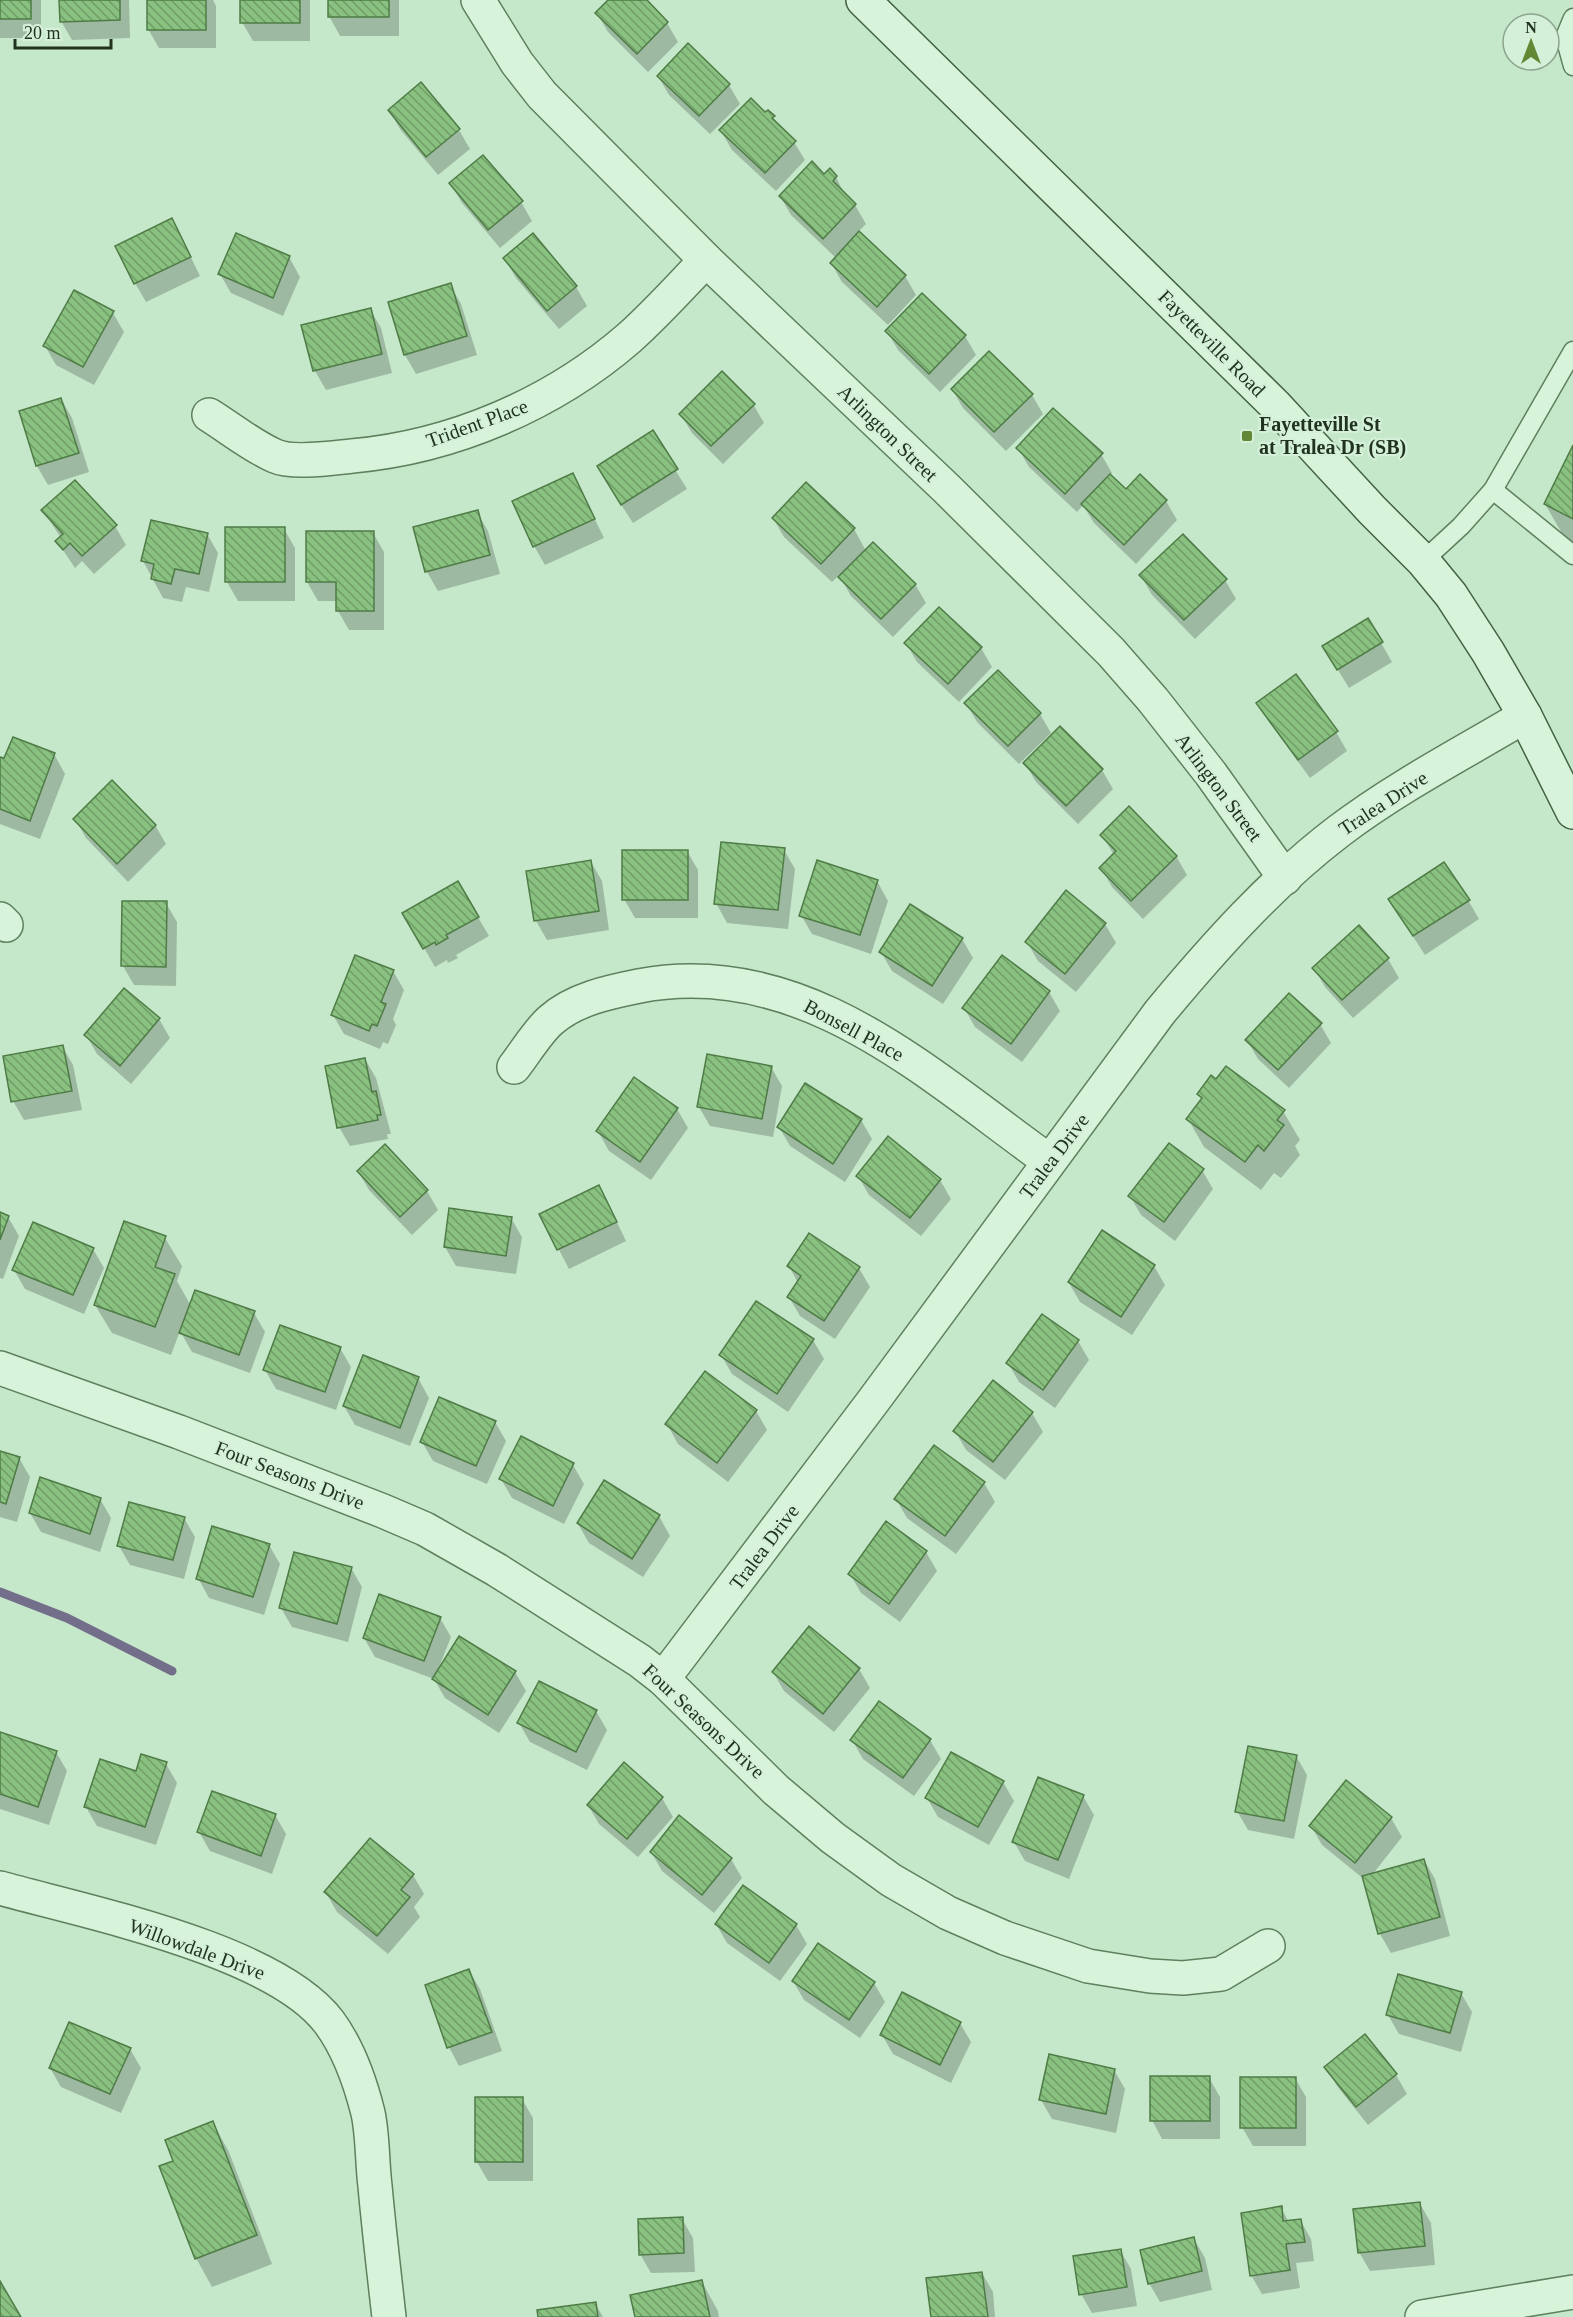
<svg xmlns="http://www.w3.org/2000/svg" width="1573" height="2317" font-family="Georgia,serif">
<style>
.shadow{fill:#0003}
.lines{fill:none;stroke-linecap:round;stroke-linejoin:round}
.stream{stroke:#736e89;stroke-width:9}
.building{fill:url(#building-back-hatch);stroke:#4f7c46;stroke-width:1.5}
.lane-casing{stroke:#5e805d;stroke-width:21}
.street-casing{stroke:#5e805d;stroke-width:36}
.secondary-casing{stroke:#426241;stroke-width:36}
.lane{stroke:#d7f4db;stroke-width:18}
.street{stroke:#d7f4db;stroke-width:33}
.secondary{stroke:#d7f4db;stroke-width:33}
.poi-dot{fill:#638835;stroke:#d4f0d8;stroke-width:2}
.labels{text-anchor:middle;stroke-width:4.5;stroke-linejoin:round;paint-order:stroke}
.street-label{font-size:20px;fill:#21331f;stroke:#d4f0d8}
.poi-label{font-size:20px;font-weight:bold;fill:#21331f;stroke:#d4f0d8;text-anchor:start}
</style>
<defs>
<pattern id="building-back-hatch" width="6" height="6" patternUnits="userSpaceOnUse" patternTransform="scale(1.5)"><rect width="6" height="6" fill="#89c180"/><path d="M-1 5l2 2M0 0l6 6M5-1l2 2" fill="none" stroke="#709d68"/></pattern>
</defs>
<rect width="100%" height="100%" fill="#c5e8ca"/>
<g class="shadow">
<rect x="0" y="0" width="41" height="38"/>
<path d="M60,0H129L130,38L72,40L61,21Z"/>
<path d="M148,0H213L216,6V48H159L148,29Z"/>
<path d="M242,0H310V41H253L242,22Z"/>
<path d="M329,0H399V36H340L329,16Z"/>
<path d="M610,0H644L667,23L678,42L648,72L608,32L597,13Z"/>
<path d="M658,76L729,85L740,104L710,134L669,95Z"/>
<path d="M389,110L459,130L470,149L438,175L400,129Z"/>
<path d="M766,114L773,117L779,127L794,142L805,160L776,191L732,150L721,131Z"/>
<path d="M830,171L836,177L846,197L855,205L866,224L858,232L905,276L916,295L888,325L842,282L831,263L836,258L791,215L780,196L824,176Z"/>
<path d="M451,184L521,202L532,221L500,248L462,203Z"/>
<path d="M182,239L200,276L146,302L135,283Z"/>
<path d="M289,257L300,277L283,316L231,293L220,274Z"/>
<path d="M505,259L576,287L587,306L559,329L516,278Z"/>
<path d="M450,285L461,304L477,355L416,374L405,355L389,303Z"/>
<path d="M370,309L381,328L392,373L326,390L315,371L303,326Z"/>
<path d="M113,313L124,332L94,385L56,365L45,346Z"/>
<path d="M887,331L965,336L976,355L940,392L898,350Z"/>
<path d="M989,353L1032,395L1043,414L1006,451L963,408L952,389Z"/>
<path d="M61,399L72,418L89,472L48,485L37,466L21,412Z"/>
<path d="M753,404L764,423L723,464L692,433L681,415Z"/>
<path d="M652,432L687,489L633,523L609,486Z"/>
<path d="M1018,448L1101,454L1112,473L1110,476L1127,491L1140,476L1166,501L1177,520L1136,564L1094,523L1083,505L1077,512L1029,467Z"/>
<path d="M1573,449V545L1567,542L1545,504Z"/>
<path d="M573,475L604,538L545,565L534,546Z"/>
<path d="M806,484L854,529L866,551L915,584L926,603L893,637L851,596L839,575L832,582L784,537L773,518Z"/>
<path d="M43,510L115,526L126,545L94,574L82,561L75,568L57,541L61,538Z"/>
<path d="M477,512L488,531L500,574L438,591L427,572L415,528Z"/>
<path d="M284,529L295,548V601H238L227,582Z"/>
<path d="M373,533L384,552V630H349L338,611V601H318L307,582Z"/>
<path d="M207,534L218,553L209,592L186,587L182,602L163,598L143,561Z"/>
<path d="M1141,576L1225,580L1236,599L1195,639L1152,595Z"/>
<path d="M939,609L981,648L992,667L959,702L917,662L906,643Z"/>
<path d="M1368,620L1392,662L1349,688L1324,647Z"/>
<path d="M1296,676L1336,732L1347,751L1310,778L1269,722L1258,703Z"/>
<path d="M966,703L1040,714L1051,733L1019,764L977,722Z"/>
<path d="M1060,728L1102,770L1113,789L1078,824L1036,782L1025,763Z"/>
<path d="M54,754L65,774L40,839L0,824V758L5,760Z"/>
<path d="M75,819L155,825L166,844L128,882L86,838Z"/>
<path d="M1102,835L1176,856L1187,875L1143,919L1112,887L1101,868L1114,855Z"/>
<path d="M784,850L795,869L788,929L727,923L716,903Z"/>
<path d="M687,851L698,870V918H635L624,899Z"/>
<path d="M591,862L602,881L609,930L547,940L536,921L528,872Z"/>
<path d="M877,881L888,901L871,954L812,934L801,915Z"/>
<path d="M458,883L489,936L456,955L458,958L448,963L447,960L435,967L404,913Z"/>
<path d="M1468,900L1479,919L1425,955L1401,918Z"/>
<path d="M124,902L166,903L177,922L176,986L134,985L123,966Z"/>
<path d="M1105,924L1116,943L1076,992L1038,961L1027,942Z"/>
<path d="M962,939L973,958L943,1004L892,971L881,952Z"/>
<path d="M1388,959L1399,978L1353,1018L1325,987L1314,968Z"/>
<path d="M393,971L404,990L393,1019L396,1025L388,1044L383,1042L380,1049L344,1034L333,1015Z"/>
<path d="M1049,992L1060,1011L1022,1062L975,1027L964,1008Z"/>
<path d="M159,1019L170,1038L131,1084L97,1054L86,1035Z"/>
<path d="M1320,1024L1331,1043L1289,1088L1258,1059L1247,1040Z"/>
<path d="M62,1046L73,1065L82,1110L24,1120L13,1101Z"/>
<path d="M365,1059L376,1078L391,1134H387L388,1139L350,1146L339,1127Z"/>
<path d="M771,1067L782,1086L773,1137L710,1126L699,1107Z"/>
<path d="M1199,1094L1283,1111L1300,1140L1295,1146L1300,1155L1281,1178L1274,1173L1261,1190L1204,1147L1188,1119L1202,1100Z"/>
<path d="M677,1109L688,1128L651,1180L609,1151L598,1131Z"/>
<path d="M861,1120L872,1139L845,1182L790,1146L779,1127Z"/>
<path d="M385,1146L427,1191L438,1210L412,1235L369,1190L358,1171Z"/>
<path d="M1202,1170L1213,1189L1175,1241L1141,1215L1130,1196Z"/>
<path d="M858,1176L940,1180L951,1199L921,1236L869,1195Z"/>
<path d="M609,1206L626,1241L569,1269L541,1215Z"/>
<path d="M0,1214L8,1217L19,1236L3,1279L0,1278Z"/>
<path d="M511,1218L522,1237L516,1274L456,1266L445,1247Z"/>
<path d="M165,1238L182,1266L177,1281L191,1306L254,1313L265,1332L250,1373L192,1352L180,1331L171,1355L112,1333L95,1305Z"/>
<path d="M93,1249L104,1268L84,1314L25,1289L14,1270Z"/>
<path d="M789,1266L859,1268L870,1287L835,1339L800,1316L789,1297L798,1283Z"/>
<path d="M1154,1266L1165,1285L1132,1335L1080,1302L1069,1283Z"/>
<path d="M813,1340L824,1359L788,1412L732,1374L721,1355Z"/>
<path d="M1078,1341L1089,1360L1055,1408L1019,1382L1008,1363Z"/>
<path d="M340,1348L351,1367L336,1410L276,1389L265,1370Z"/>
<path d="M705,1373L756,1411L767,1430L728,1482L678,1444L667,1424Z"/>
<path d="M418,1378L429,1398L410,1446L355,1425L344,1406Z"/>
<path d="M1032,1413L1043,1432L1005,1480L966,1450L955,1431Z"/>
<path d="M495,1422L506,1441L487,1484L433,1461L422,1442Z"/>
<path d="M521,1438L573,1465L584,1484L564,1524L512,1498L501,1479Z"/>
<path d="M0,1452L19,1458L30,1477L17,1522L0,1517Z"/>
<path d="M984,1483L995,1502L956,1554L907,1518L896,1499Z"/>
<path d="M100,1499L111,1518L100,1552L41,1532L30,1513Z"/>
<path d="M659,1516L670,1536L643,1577L589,1543L578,1524Z"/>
<path d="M184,1518L195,1537L184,1579L130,1565L119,1546Z"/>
<path d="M269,1545L280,1564L264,1615L209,1598L198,1578Z"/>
<path d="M926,1552L937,1571L900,1622L861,1593L850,1574Z"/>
<path d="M351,1568L362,1587L348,1642L292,1627L281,1608Z"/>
<path d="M440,1618L451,1637L439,1667L515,1672L526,1691L499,1733L445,1698L434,1679L375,1657L364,1638Z"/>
<path d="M859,1669L870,1688L834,1732L784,1691L773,1672Z"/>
<path d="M596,1711L607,1730L587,1770L530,1742L519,1723Z"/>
<path d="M0,1734L56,1752L67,1771L49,1825L0,1809Z"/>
<path d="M852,1740H930L941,1759L914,1796L863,1759Z"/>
<path d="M1296,1756L1307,1775L1294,1839L1248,1830L1237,1811Z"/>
<path d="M166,1764L177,1783L156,1845L97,1826L86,1807L137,1773Z"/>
<path d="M1003,1782L1014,1801L989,1845L938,1817L927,1798Z"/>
<path d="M1083,1796L1094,1815L1069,1879L1025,1861L1014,1842Z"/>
<path d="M662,1798L673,1817L638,1857L599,1824L588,1805Z"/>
<path d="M275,1815L286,1834L272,1874L210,1851L199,1832Z"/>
<path d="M1391,1818L1402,1837L1372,1875L1424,1860L1435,1879L1450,1936L1391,1953L1380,1934L1365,1880L1322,1845L1311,1826Z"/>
<path d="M651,1852L731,1859L742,1878L714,1913L662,1871Z"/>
<path d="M413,1875L424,1894L414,1907L420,1917L388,1954L337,1912L326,1893Z"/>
<path d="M716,1924L796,1925L807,1944L780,1981L727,1943Z"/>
<path d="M469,1970L480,1989L502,2051L459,2066L449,2047Z"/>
<path d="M793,1981L874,1983L885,2002L860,2038L804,2000Z"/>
<path d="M1461,1993L1472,2012L1461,2052L1399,2034L1388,2015Z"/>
<path d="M960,2023L971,2042L951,2083L893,2054L882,2035Z"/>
<path d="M1365,2036L1396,2075L1407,2094L1368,2125L1337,2086L1326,2067Z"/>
<path d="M130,2049L141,2068L121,2113L61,2087L50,2068Z"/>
<path d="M1114,2070L1125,2089L1116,2133L1052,2119L1041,2100Z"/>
<path d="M1209,2078L1220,2097V2139H1162L1152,2120Z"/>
<path d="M1295,2078L1306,2097V2146H1253L1242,2127Z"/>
<path d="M477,2099H522L533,2118V2181H488L477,2162Z"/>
<path d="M213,2123L229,2152L272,2264L212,2287L196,2258L175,2162Z"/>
<path d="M1420,2204L1431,2223L1435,2265L1370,2271L1359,2252Z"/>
<path d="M1281,2208L1289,2222L1300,2220L1311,2239L1314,2261L1296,2263L1300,2288L1262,2294L1251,2275Z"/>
<path d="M682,2219L693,2238L695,2272L651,2273L640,2254Z"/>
<path d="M1194,2239L1205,2258L1212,2290L1160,2302L1149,2283Z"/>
<path d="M1120,2250L1131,2269L1137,2306L1092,2313L1081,2294Z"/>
<path d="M982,2273L993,2292L995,2317H932Z"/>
<path d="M702,2282L718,2311L719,2317H636Z"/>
<path d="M595,2303L603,2317H540Z"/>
</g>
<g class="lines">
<path class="stream" d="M0,1592L67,1618L172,1671"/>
</g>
<g class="building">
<rect x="0" y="0" width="31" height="19"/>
<path d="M59,0H120V20L60,22Z"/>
<rect x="147" y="0" width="59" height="30"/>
<rect x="240" y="0" width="60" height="23"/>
<rect x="328" y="0" width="61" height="17"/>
<path d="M608,0H647L668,22L637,54L595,13Z"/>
<path d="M688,43L730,84L699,116L657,76Z"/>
<path d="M421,82L460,129L426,157L388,110Z"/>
<path d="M751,98L765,112L768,110L775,116L772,118L796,141L765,173L719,130Z"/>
<path d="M483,155L523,201L488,230L449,183Z"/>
<path d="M812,161L824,174L830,168L837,176L833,181L856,204L823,239L779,196Z"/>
<path d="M172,218L191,257L134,284L115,246Z"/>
<path d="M859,231L906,275L877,307L830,263Z"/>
<path d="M236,233L290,256L273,298L218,274Z"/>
<path d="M533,233L577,286L547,311L503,258Z"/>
<path d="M451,283L467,336L404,355L388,302Z"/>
<path d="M74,290L114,311L83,367L43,346Z"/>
<path d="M922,293L966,335L929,374L885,331Z"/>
<path d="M371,308L382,354L313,371L301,325Z"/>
<path d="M989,351L1033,394L994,432L951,389Z"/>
<path d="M722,371L755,404L711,446L679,414Z"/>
<path d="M61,398L79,453L36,466L19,411Z"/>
<path d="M1053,408L1103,453L1065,494L1016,448Z"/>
<path d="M653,430L678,469L621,505L597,466Z"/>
<path d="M1573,445V519L1544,504Z"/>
<path d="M573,473L595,519L533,547L512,501Z"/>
<path d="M1110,474L1126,489L1140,474L1167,500L1124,545L1081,504Z"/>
<path d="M75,480L117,525L82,556L70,543L63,550L55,541L63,534L41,510Z"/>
<path d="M806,482L855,528L821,564L772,518Z"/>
<path d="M478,510L490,555L425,572L413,527Z"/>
<path d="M151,520L208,533L199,574L175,569L171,584L151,579L154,564L141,561Z"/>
<rect x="225" y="527" width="60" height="55"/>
<path d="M306,531H374V611H336V582H306Z"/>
<path d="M1183,534L1227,579L1184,620L1139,575Z"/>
<path d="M873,542L916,584L881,619L838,577Z"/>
<path d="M939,607L982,647L948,684L904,643Z"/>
<path d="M1368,618L1383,642L1337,670L1322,646Z"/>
<path d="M998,670L1041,713L1008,746L964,703Z"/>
<path d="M1296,674L1338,731L1298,760L1256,703Z"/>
<path d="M1060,726L1103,769L1066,806L1023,763Z"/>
<path d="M13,737L55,753L30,821L0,809V757L4,758Z"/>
<path d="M112,780L156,825L117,864L73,819Z"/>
<path d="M1129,806L1177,856L1131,901L1099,868L1116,851L1100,835Z"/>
<path d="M721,842L785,848L778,910L714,904Z"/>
<rect x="622" y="850" width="66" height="50"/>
<path d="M591,860L599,911L534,921L526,871Z"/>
<path d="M817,860L878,880L860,935L799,916Z"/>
<path d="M1444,862L1470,900L1413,936L1388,899Z"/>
<path d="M458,881L479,917L446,935L448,938L436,945L435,942L423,949L402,913Z"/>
<path d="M1066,890L1106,923L1065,974L1025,942Z"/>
<path d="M122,901H167L166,967L121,966Z"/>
<path d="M910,904L963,938L932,986L879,952Z"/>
<path d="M1359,925L1389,958L1342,1000L1312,968Z"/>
<path d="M355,955L394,970L381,1002L386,1004L377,1026L372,1024L369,1031L331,1015Z"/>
<path d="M1002,955L1050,991L1011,1044L962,1008Z"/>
<path d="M124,988L160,1018L120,1066L84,1035Z"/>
<path d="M1289,993L1322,1023L1278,1070L1245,1040Z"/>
<path d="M63,1045L72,1091L11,1102L3,1056Z"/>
<path d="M707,1054L772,1066L762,1119L697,1107Z"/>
<path d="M365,1058L372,1092L376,1091L381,1115H377L378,1120L337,1128L325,1066Z"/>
<path d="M1226,1066L1285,1110L1277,1120L1284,1125L1264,1151L1258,1145L1245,1162L1186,1119L1202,1098L1197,1094L1211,1075L1216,1079Z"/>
<path d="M634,1077L678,1108L640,1162L596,1131Z"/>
<path d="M805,1083L862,1119L833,1164L777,1127Z"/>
<path d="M888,1136L941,1179L910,1218L856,1176Z"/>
<path d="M1169,1143L1204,1169L1164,1222L1128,1196Z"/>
<path d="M385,1144L428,1190L400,1217L357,1171Z"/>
<path d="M599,1185L617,1222L557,1250L539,1214Z"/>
<path d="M449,1208L512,1217L506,1256L444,1247Z"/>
<path d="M0,1212L9,1216L0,1240Z"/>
<path d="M124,1221L166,1236L155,1267L175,1274L155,1327L94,1305Z"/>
<path d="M33,1222L94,1248L73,1295L12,1270Z"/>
<path d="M1102,1230L1155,1265L1121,1317L1068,1282Z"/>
<path d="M809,1233L860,1267L824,1321L787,1297L801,1276L787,1266Z"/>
<path d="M195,1290L255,1311L239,1355L179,1333Z"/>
<path d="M756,1301L814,1339L777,1394L719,1355Z"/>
<path d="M1042,1314L1079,1340L1043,1390L1006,1363Z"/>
<path d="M280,1325L341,1347L325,1392L263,1370Z"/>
<path d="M363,1355L419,1377L400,1428L343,1406Z"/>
<path d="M705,1371L757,1410L717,1463L665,1424Z"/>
<path d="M993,1380L1033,1412L993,1462L953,1431Z"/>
<path d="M439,1397L496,1421L476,1466L420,1442Z"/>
<path d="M521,1436L574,1463L553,1506L499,1479Z"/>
<path d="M934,1445L985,1482L945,1536L894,1499Z"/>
<path d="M0,1451L20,1457L6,1504L0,1502Z"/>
<path d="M40,1477L101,1498L90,1534L29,1513Z"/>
<path d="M604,1480L660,1515L632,1559L577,1523Z"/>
<path d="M129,1502L185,1517L173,1560L117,1546Z"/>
<path d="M886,1521L927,1551L889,1604L848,1574Z"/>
<path d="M212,1526L270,1544L253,1597L196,1579Z"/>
<path d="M294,1552L352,1567L337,1624L279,1608Z"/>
<path d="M379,1594L441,1617L424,1661L363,1638Z"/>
<path d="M809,1626L860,1668L823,1714L772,1672Z"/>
<path d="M459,1636L516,1671L488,1715L432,1679Z"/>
<path d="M539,1681L597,1710L576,1752L517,1723Z"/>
<path d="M879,1701L931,1739L903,1778L850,1740Z"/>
<path d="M0,1732L57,1751L38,1807L0,1794Z"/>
<path d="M1248,1746L1297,1755L1284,1821L1235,1812Z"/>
<path d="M951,1752L1004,1781L978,1827L925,1798Z"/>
<path d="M141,1754L167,1762L145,1827L84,1807L100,1759L136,1771Z"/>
<path d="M624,1762L663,1797L627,1839L587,1805Z"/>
<path d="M1038,1777L1084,1795L1058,1860L1012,1842Z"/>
<path d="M1346,1780L1392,1817L1355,1863L1309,1826Z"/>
<path d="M212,1791L276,1814L261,1856L197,1832Z"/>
<path d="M679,1815L732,1858L702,1895L650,1852Z"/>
<path d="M370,1838L414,1874L401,1890L410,1897L377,1936L324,1892Z"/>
<path d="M1424,1859L1440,1917L1378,1934L1362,1876Z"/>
<path d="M743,1885L797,1924L769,1963L715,1924Z"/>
<path d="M818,1943L875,1982L849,2020L792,1981Z"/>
<path d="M469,1969L492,2032L447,2048L425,1985Z"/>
<path d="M1398,1974L1462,1992L1450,2033L1386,2015Z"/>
<path d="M902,1992L961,2022L940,2065L880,2035Z"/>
<path d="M69,2022L131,2048L110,2094L49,2068Z"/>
<path d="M1365,2034L1397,2074L1356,2107L1324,2067Z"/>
<path d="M1049,2054L1115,2069L1106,2114L1039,2100Z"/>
<rect x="1150" y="2076" width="60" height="45"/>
<rect x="1240" y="2077" width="56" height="51"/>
<rect x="475" y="2097" width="48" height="65"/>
<path d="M213,2121L257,2235L195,2259L159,2166L173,2161L165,2140Z"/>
<path d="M1420,2202L1425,2246L1358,2253L1353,2209Z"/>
<path d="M1282,2206L1283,2221L1301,2219L1305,2242L1286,2244L1290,2270L1250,2276L1241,2213Z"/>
<path d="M683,2217L684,2253L639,2255L638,2219Z"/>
<path d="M1194,2237L1202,2271L1148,2284L1140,2250Z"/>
<path d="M1121,2249L1127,2287L1079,2295L1073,2256Z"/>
<path d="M982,2272L988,2317H931L926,2278Z"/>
<path d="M702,2280L710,2317H635L630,2295Z"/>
<path d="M0,2281L21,2317H0Z"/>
<path d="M596,2302L598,2317H538L537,2310Z"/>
</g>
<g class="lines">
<g class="lane-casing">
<g id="lane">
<path d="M1573,18L1565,37L1573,66"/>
<path d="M1493,490L1573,555"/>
<path d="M1423,561L1461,526L1493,490L1573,351"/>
</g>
</g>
<g class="street-casing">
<g id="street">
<path d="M478,0L517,63L542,95L706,260L947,489L1111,652L1153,700L1211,774L1285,878"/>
<path d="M209,415C230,428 252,446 275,456C293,464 332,458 352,456C453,447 553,404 629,338C656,314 681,286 706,260"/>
<path d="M0,919L6,925"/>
<path d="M514,1067C525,1053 538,1031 551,1020C575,999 609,992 639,986C803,955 927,1074 1049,1161"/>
<path d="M0,1368L179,1432L383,1511L425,1529L497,1570L640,1661L663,1679L776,1790L833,1838L891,1880L948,1913L1005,1938L1088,1966L1150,1976L1183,1978L1221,1974L1268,1946"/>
<path d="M663,1679L874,1400L1160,1012C1214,947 1272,882 1339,831C1397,787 1463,753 1525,716"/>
<path d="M0,1888C86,1912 275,1950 329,2022C349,2049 360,2081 368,2113C373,2136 372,2162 375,2186C379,2230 384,2273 389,2317"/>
<path d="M1422,2317L1573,2292"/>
</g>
</g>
<g class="secondary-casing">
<path id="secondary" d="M863,0L1275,405L1372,510L1423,561L1451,595L1488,652L1525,716L1573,812"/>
</g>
<use href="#lane" class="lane"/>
<use href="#street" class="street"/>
<use href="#secondary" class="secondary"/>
</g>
<rect class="poi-dot" x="1241" y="430" width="12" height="12" rx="3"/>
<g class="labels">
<g class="street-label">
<text transform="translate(1212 343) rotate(45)" y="7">Fayetteville Road</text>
<text transform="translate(477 423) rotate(-20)" y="7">Trident Place</text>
<text transform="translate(888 433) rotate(44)" y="7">Arlington Street</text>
<text transform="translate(1219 787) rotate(53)" y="7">Arlington Street</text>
<text transform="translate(1383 803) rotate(-33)" y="7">Tralea Drive</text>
<text transform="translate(854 1030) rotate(28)" y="7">Bonsell Place</text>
<text transform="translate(1054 1156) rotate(-53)" y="7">Tralea Drive</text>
<text transform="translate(290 1475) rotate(21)" y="7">Four Seasons Drive</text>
<text transform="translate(764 1547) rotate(-53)" y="7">Tralea Drive</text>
<text transform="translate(704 1721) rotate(43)" y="7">Four Seasons Drive</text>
<text transform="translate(197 1949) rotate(20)" y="7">Willowdale Drive</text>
</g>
<g class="poi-label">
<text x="1259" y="431">Fayetteville St<tspan x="1259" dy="23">at Tralea Dr (SB)</tspan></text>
</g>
</g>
<g transform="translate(1531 42)"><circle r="28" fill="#d4f0d8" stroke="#8ca48e" stroke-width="1.5"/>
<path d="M0-4.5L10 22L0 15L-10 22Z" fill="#638835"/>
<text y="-9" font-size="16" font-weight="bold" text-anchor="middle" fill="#21331f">N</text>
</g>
<path d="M15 39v9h96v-9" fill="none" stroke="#21331f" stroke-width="3"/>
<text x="24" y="39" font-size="18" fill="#21331f" stroke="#d4f0d8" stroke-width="4.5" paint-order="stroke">20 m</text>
</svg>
